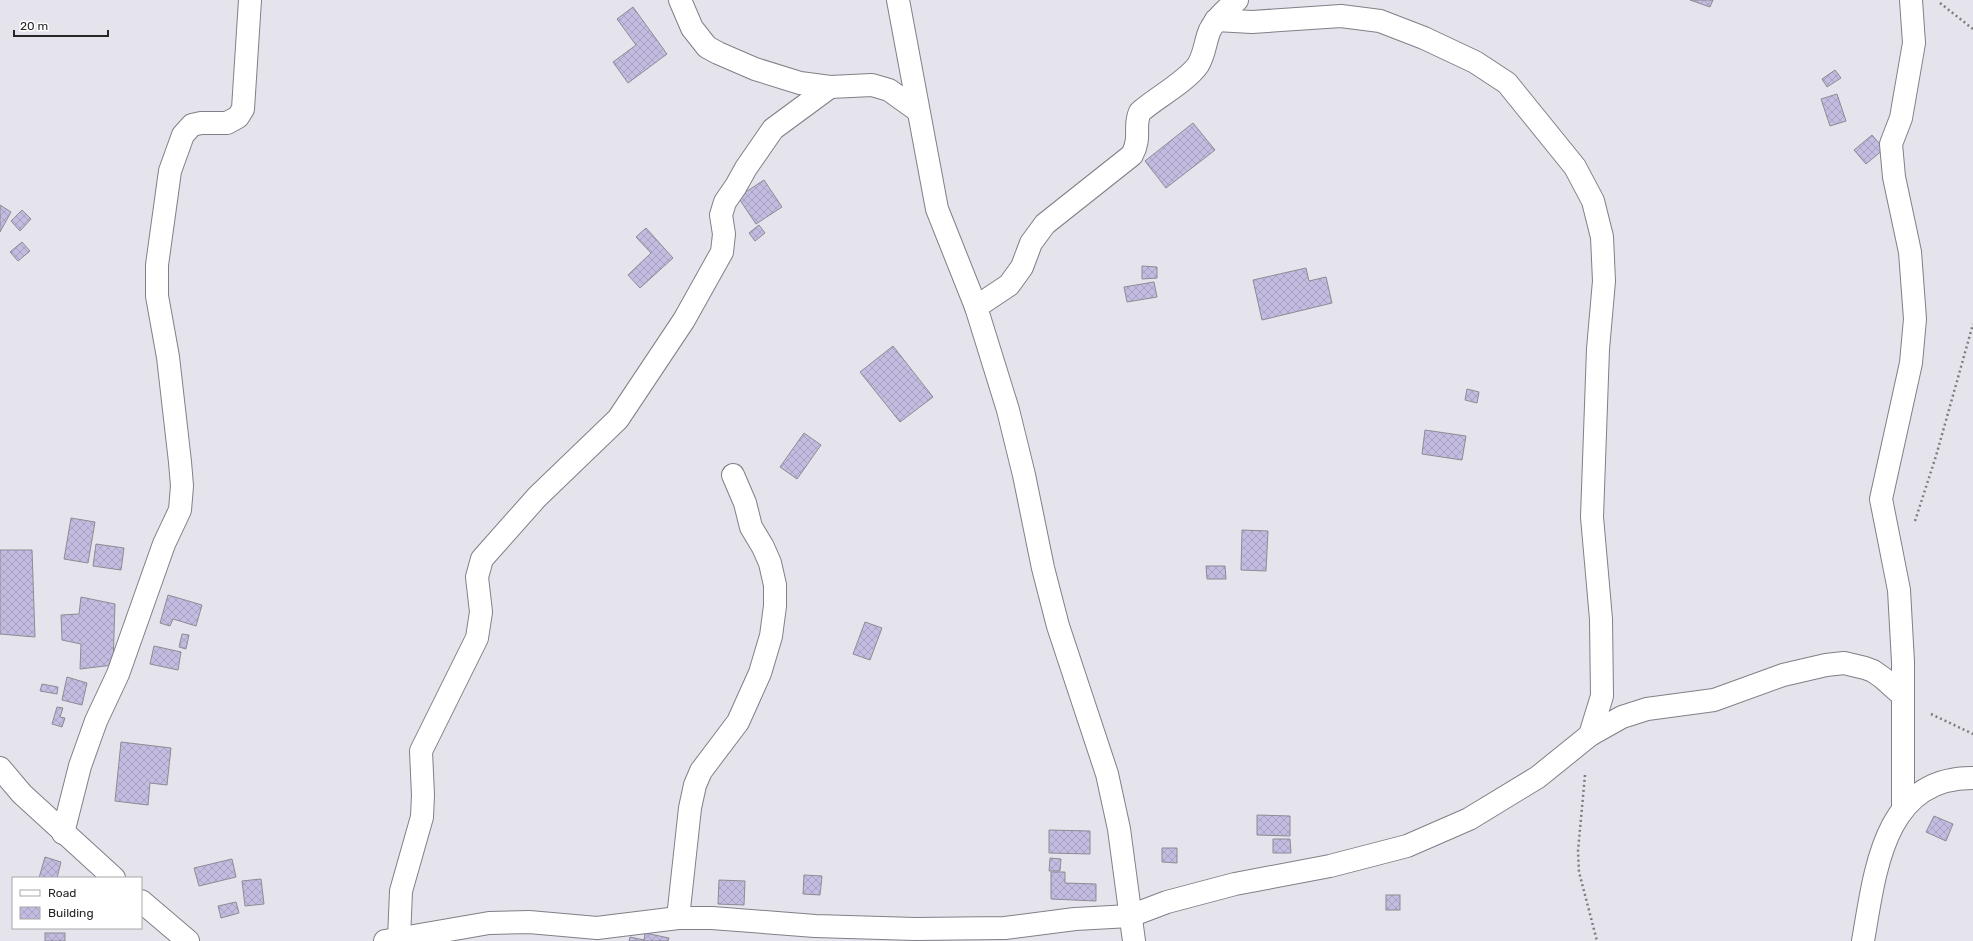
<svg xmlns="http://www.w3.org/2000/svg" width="1973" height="941" font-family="Rubik,sans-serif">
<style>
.building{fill:url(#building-cross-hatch);stroke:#8d8b93}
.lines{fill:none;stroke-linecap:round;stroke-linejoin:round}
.minor-casing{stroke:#817f87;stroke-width:24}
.path{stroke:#7d7c81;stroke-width:2.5;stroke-dasharray:2 3;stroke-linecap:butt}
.minor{stroke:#fff;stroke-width:22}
</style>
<defs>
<pattern id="building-cross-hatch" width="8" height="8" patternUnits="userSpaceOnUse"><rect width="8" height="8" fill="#c4bbe1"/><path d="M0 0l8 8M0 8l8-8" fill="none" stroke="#a8a1c1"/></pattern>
</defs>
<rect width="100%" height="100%" fill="#e5e3eb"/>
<g class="building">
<path d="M1690,0H1713L1710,7Z"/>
<path d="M633,7L667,54L628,83L613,62L636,45L617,19Z"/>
<path d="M1835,70L1841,78L1827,87L1822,79Z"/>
<path d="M1837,94L1846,121L1830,126L1821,99Z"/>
<path d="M1193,123L1215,150L1166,188L1145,161Z"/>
<path d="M1872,135L1884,149L1866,164L1854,150Z"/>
<path d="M764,180L782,207L756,224L738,197Z"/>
<path d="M0,205L11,212L0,232Z"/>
<path d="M22,210L31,219L20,231L11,221Z"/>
<path d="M759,225L765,233L755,241L749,233Z"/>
<path d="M646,228L673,258L640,288L628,275L651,253L636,237Z"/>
<path d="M22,242L30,251L18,261L10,252Z"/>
<path d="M1142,266L1157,267V278L1142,279Z"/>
<path d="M1306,268L1309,281L1326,277L1332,303L1262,320L1253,280Z"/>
<path d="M1154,282L1157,297L1127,302L1124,287Z"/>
<path d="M893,346L933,397L900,422L860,372Z"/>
<path d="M1467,389L1479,392L1477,403L1465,400Z"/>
<path d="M1425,430L1466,436L1462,460L1422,454Z"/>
<path d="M804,433L821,445L797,479L780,467Z"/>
<path d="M71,518L95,522L88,563L64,559Z"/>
<path d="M1242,530L1268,531L1266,571L1241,570Z"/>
<path d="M96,544L124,548L121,570L93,566Z"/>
<path d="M0,550H32L35,637L0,634Z"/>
<path d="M1206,566H1225L1226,579H1207Z"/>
<path d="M168,595L202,605L196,626L173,619L170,626L160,623Z"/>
<path d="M81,597L115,604L113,665L80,669L81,644L62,640L61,615L79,614Z"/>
<path d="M865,622L882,628L870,660L853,654Z"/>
<path d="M182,634L189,635L186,649L179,647Z"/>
<path d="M154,646L181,652L178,670L150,664Z"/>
<path d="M67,677L87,683L82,705L62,700Z"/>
<path d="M42,684L58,687L57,694L40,691Z"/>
<path d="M57,707L63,708L60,717L65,718L62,727L52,724Z"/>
<path d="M121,742L171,748L167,785L150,783L148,805L115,801Z"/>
<path d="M1257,815L1290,816V836L1257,835Z"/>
<path d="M1934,816L1953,824L1946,841L1926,832Z"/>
<path d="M1049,830L1090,831V854L1049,853Z"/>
<path d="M1273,839H1290L1291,853H1273Z"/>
<path d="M1162,848H1177V863L1162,862Z"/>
<path d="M45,857L61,862L57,878H39Z"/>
<path d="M1050,858L1061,859L1060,871H1049Z"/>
<path d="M232,859L236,877L199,886L194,868Z"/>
<path d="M1051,872H1065V883L1096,884V901L1051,899Z"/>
<path d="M804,875L822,876L820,895L803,894Z"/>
<path d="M261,879L264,904L245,906L242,881Z"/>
<path d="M719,880L745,881L744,905L718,904Z"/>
<rect x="1386" y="895" width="14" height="15"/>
<path d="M236,902L239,913L221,918L218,906Z"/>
<rect x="45" y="933" width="20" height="8"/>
<path d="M645,933L669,938L668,941H629L630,937L644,940Z"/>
</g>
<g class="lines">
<g class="minor-casing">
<g id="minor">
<path d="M680,0L692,28L707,47L718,53L755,69L800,83L830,87L872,85L889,90L917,110"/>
<path d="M898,0L937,209L976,307L1008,410L1024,475L1043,568L1058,626L1107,774L1119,829L1134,941"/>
<path d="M1216,20L1252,22L1341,16L1380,21L1424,38L1475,62L1507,83L1575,167L1593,201L1602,237L1604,281L1598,349L1592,517L1601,619L1602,696L1590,735"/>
<path d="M976,307L1009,285L1022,267L1031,243L1045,224L1132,155C1142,136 1133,127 1140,112C1156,98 1187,81 1198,65C1205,54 1205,41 1210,30C1216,18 1227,9 1237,0"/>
<path d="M0,768L22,794L114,878"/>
<path d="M1903,808V662L1899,590L1881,499L1911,363L1915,319L1910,252L1894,177L1891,144L1901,118L1914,43L1911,0"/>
<path d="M63,833L80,766L96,721L118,674L164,544L180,510L182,486L180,462L168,357L157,296V265L170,171L183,135L192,125L201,123H227L238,117L243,109L250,0"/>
<path d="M141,901L188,941"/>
<path d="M678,918L690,808L695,785L701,771L738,722L760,673L771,636L775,606V585L770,563L763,547L751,527L745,503L733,475"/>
<path d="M399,939L401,891L422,817L423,795L421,751L477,638L481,612L477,577L482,559L537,497L618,419L684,320L722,252L724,234L721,215L725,202L736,186L746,168L773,129L830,87"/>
<path d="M385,941L489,923L529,922L597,928L678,918H712L815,926L915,929L1005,928L1075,919L1130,916L1167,902L1235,884L1330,866L1407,846L1469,819L1538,777L1590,735L1622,717L1647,709L1714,700L1783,675L1826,665L1844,663L1865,668L1873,671L1883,678L1902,695"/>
<path d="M1863,941C1875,873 1883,777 1973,778"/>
</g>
</g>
<g class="path">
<path d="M1940,3L1973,29"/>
<path d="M1915,521L1936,456L1973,324"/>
<path d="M1931,714L1973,734"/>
<path d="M1585,775L1578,851L1579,872L1597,941"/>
</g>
<use href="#minor" class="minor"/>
</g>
<rect x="12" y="877" width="130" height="52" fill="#ffffff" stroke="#a8a8a9"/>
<rect x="20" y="890" width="20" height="6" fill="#ffffff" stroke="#a8a8a9"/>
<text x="48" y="897" font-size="12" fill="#262528">Road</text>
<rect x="20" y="907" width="20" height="12" fill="url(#building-cross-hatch)" stroke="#a8a8a9"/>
<text x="48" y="917" font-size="12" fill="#262528">Building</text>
<path d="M14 30v6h94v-6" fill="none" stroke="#262528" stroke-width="2"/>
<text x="20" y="30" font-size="12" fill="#262528" stroke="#ffffff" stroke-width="3" paint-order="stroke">20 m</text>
</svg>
